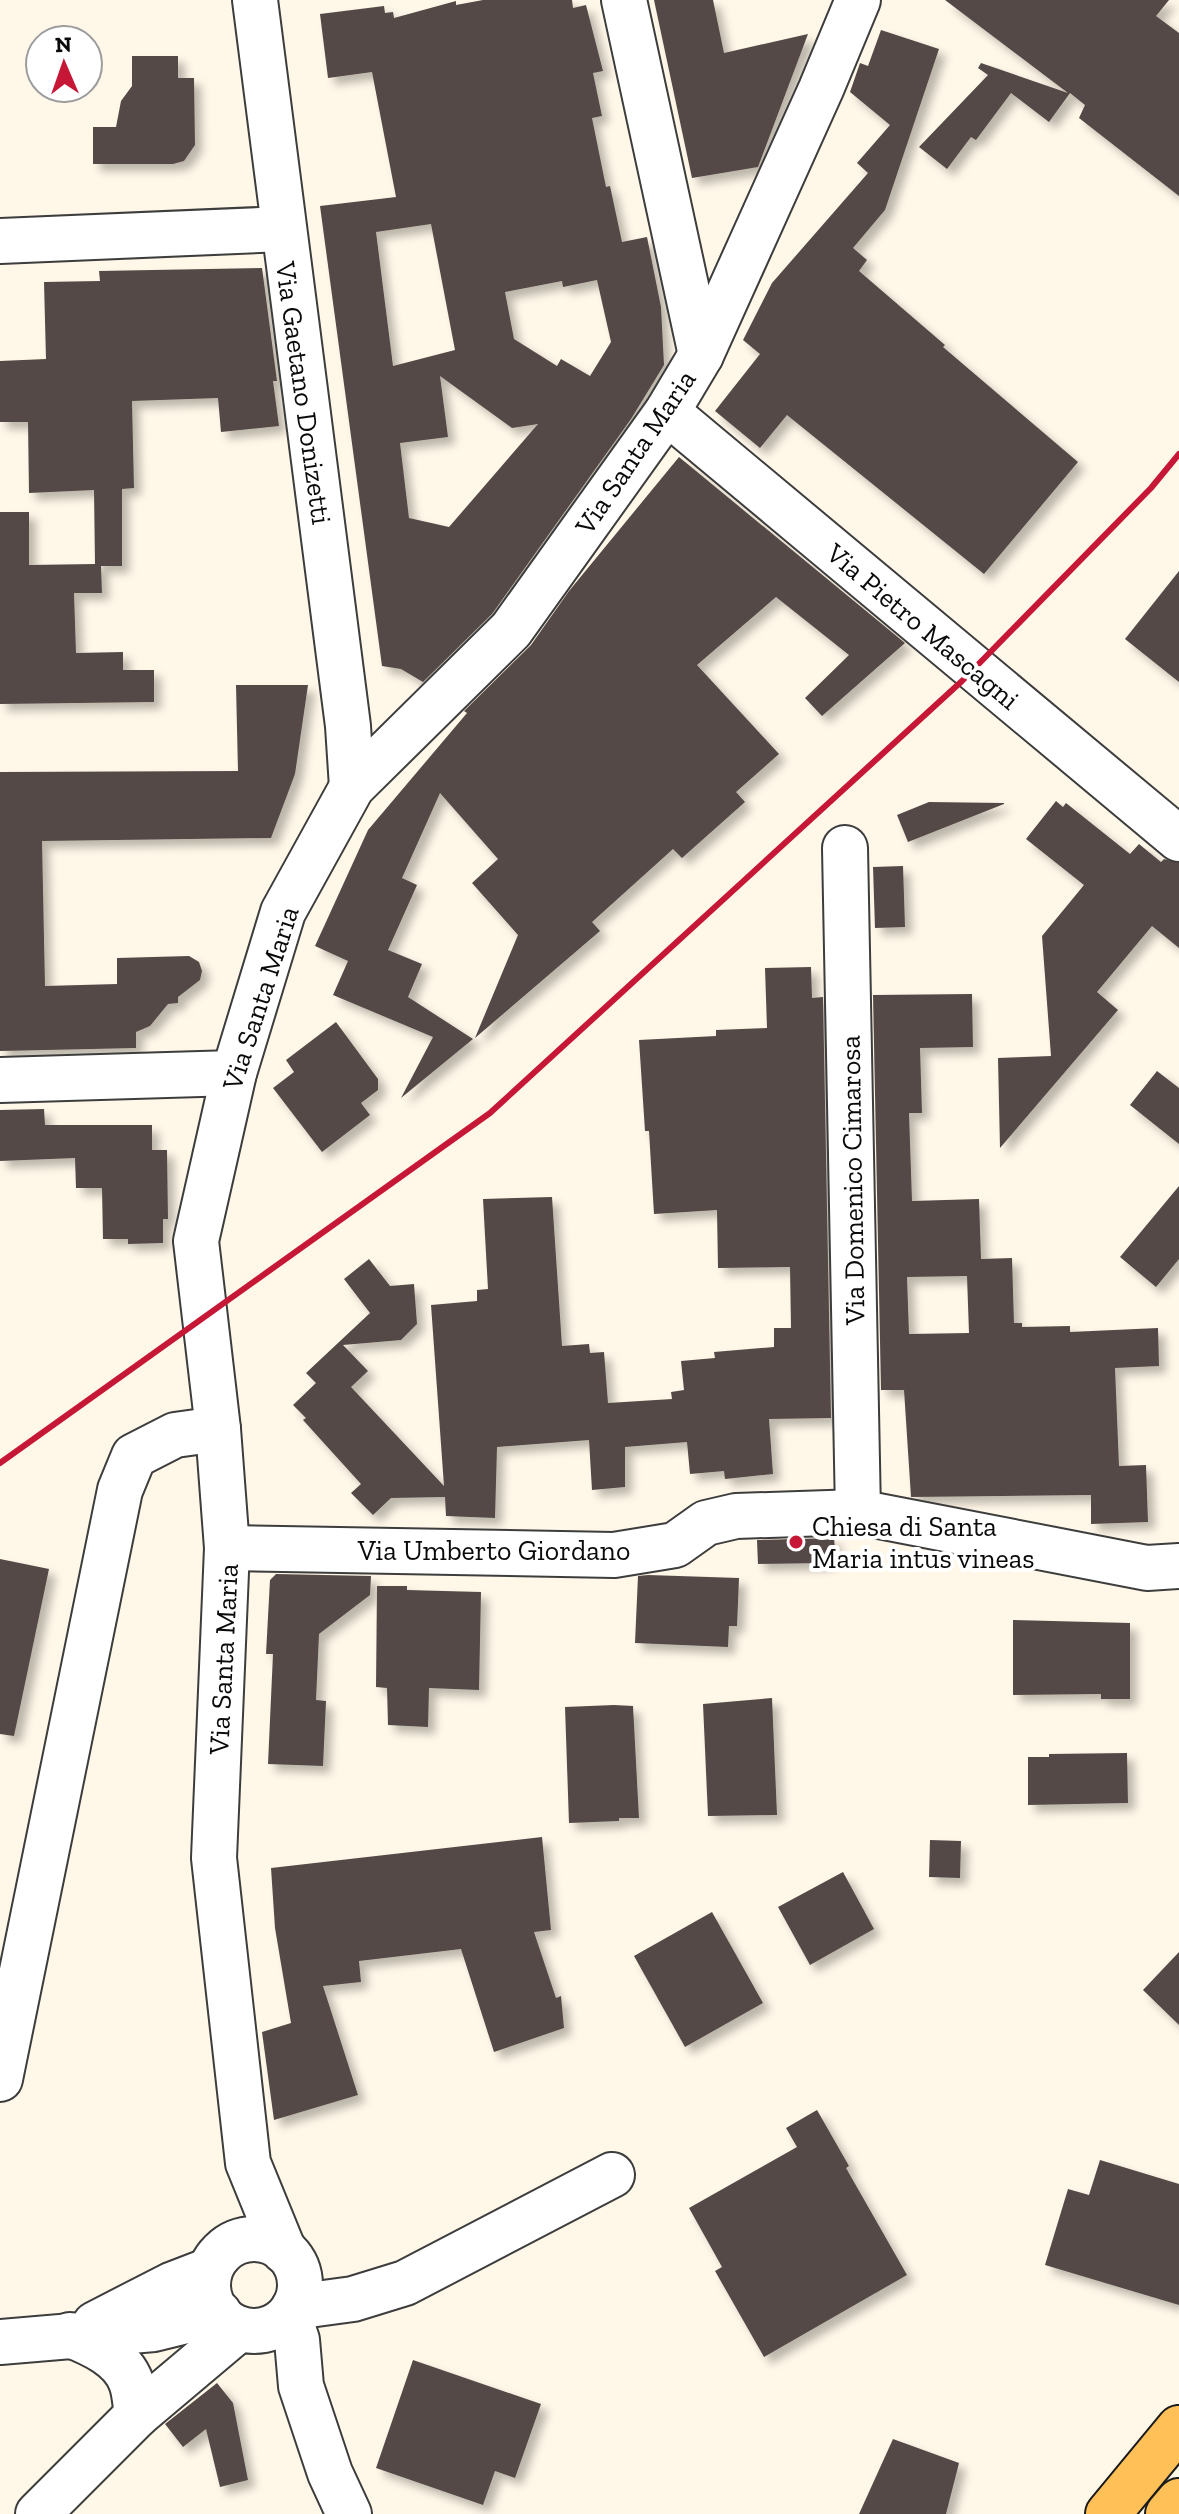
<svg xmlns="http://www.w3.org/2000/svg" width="1179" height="2514" font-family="'Zilla Slab',serif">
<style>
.building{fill:#544a46;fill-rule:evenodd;filter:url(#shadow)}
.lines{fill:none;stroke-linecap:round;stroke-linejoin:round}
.minor-casing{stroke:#3d3d3d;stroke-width:48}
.major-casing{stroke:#1b1b1b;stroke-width:48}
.minor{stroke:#fff;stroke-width:44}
.major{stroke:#ffc058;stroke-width:44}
.rail{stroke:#c61736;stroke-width:6}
.poi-dot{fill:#c61736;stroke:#fff;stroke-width:3}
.labels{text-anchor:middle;stroke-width:8;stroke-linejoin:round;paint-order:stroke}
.street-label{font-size:28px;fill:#0a0a0a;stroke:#fff}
.poi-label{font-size:28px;fill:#0a0a0a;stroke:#fff;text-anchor:start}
</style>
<defs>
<filter id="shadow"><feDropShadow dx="7" dy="7" stdDeviation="4" flood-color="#0004"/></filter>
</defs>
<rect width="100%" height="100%" fill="#fff7e8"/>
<g class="building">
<path d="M483,0H572L573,8L586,5L603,71L593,73L602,116L592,118L606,187L610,186L622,242L647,237L661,307L664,365L631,419L492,614L423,682L401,669L382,666L320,206L396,197L372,72L328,78L320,14L384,6L385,13L393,12L394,18L456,1V5ZM431,224L455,350L393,366L376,232ZM597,280L611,342L590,376L561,359L557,366L514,339L505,292L562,281L563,287ZM440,376L512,428L538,424L449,527L409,518L400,443L448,437Z"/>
<path d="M654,0H713L724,53L808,34L758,167L692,178Z"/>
<path d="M945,0H1169L1156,16L1179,33V196L1079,118L1085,105L1070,93L1049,122L1011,93L976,140L971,137L947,169L919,147L988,75L978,68L981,63L1068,93Z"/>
<path d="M881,30L939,49L885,210L853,248L867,260L859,271L945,345L943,347L1078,462L984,574L787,415L760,448L715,411L760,354L743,340L772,283L868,173L857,163L890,125L850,92L860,63L868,66Z"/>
<path d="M132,56H178V78H194L195,145L184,161L173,164H93V127H116L121,101L132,86Z"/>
<path d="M262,268L277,381H273L279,426L221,432L218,398L132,401L134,488L122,489V566H101L102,593H74L76,653L123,652V670H154V702L0,704V512H29V565L95,564L94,490L29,493L28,422H0V361L46,359L44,282L100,281L99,271Z"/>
<path d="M679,457L905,643L822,716L805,698L849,655L776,597L697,665L779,754L736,792L745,802L682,858L673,849L592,922L600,931L475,1038L518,935L472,883L498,859L440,793L402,878L417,885L388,950L422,964L408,997L473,1039L401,1098L433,1037L333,995L348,961L315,946L368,830L467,713L464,711L531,645L569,591Z"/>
<path d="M1179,571V682L1125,639Z"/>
<path d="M236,685H308L295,774L271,838L42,841L45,986L117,984V958L189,956L199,962L202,971L200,980L178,997V1003L168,1004L150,1026L136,1032V1048L0,1051V772L238,771Z"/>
<path d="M1056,801L1063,807L1066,803L1130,854L1139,844L1161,862L1164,859L1179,863V948L1152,926L1097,992L1118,1010L1000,1148L998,1058L1051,1056L1042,936L1084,885L1026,839Z"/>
<path d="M929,802L1004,803V804L908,842L897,815Z"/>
<path d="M903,866L905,927L875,928L873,867Z"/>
<path d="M811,967L812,998L823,997L831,1418L769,1419L773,1474L725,1479L724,1471L690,1474L687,1442L625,1447V1487L592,1490L589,1440L497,1447L495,1518L446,1516L445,1497L391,1498L373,1515L351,1493L361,1484L303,1420L306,1418L293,1405L316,1383L306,1373L370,1313L344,1279L369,1259L390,1286L414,1284L417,1324L401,1340L343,1345L368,1371L351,1387L444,1486L431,1305L477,1301V1290L488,1289L483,1199L552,1197L562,1346L589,1344L590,1353L604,1352L608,1403L672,1399L671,1392L684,1390L681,1361L715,1358L714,1352L774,1347V1328H791L790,1267L718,1268L717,1210L654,1214L649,1131H645L639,1040L716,1036V1030L767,1028L765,968Z"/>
<path d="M972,994L973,1047L920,1048L922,1113H909L912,1201L979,1199L981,1259L1012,1258L1014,1323H1022V1327L1070,1326V1332L1158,1328L1159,1366L1115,1368L1119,1466L1146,1465L1148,1522L1091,1524V1495L911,1497L904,1390H881L873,995ZM967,1276L969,1333L909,1334L907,1277Z"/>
<path d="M336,1022L378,1079V1090L361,1103L370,1115L322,1152L273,1088L294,1072L286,1060Z"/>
<path d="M1157,1071L1179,1088V1144L1130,1105Z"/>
<path d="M44,1109L45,1125H152V1150H167L168,1219H163V1243L128,1244V1239H103L102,1188H76L75,1158L0,1161V1110Z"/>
<path d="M1179,1186V1259L1156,1287L1120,1257Z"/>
<path d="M834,1538L835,1549L825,1563L758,1564L757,1540Z"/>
<path d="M0,1559L49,1569L14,1736L0,1734Z"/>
<path d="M276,1574L371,1576L370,1595L319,1634L316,1700L326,1701L323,1766L268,1764L273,1654H266L270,1580Z"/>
<path d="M648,1575L739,1578L737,1626H729L728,1647L635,1643L638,1576Z"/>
<path d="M377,1586H407V1590L481,1592L479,1690L429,1688L428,1727L388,1725L387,1688L376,1687Z"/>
<path d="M1013,1620L1130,1623V1699H1101V1694L1013,1695Z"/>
<path d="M772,1698L777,1815L708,1816L703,1704Z"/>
<path d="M614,1705L633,1706L639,1818H619V1821L569,1823L565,1707Z"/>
<path d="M1127,1753L1128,1803L1028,1805V1757H1049V1754Z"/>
<path d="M542,1837L551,1930L534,1932L556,1998L561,1996L564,2028L494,2052L461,1949L359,1961L361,1982L323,1986L358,2095L274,2120L262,2032L291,2023L275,1928L271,1868Z"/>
<path d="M930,1840L961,1841L960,1878L929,1877Z"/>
<path d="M843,1872L874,1929L810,1965L778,1907Z"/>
<path d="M712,1912L763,2003L685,2047L634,1956Z"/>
<path d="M1179,1952V2025L1143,1990Z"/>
<path d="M817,2110L849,2166L846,2168L907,2275L764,2357L715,2271L722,2267L689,2208L797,2147L786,2128Z"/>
<path d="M1100,2160L1179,2184V2305L1045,2265L1068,2189L1089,2195Z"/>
<path d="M413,2360L541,2404L515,2478L495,2471L483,2505L376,2468Z"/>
<path d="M217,2383L233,2403L248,2480L220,2487L206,2429L183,2447L165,2424Z"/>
<path d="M893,2439L959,2463L946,2514H859Z"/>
</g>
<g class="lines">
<g class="minor-casing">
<g id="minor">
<path d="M255,0L348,726L352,787"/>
<path d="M624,0L701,355"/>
<path d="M0,241L283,229"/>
<path d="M667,412L1179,839"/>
<path d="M845,848L858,1512"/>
<path d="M0,1080L234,1073"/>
<path d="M227,1548L614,1555L675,1545L706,1523L736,1516L858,1512L1147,1568L1179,1566"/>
<path d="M0,2079L120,1490L134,1456L175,1435L218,1429"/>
<circle cx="254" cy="2285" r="46"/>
<path d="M284,2251L248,2163L214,1858L227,1548L218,1429L196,1241L234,1073L283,912L352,787L511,630L667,412L701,355L821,89L858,0"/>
<path d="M294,2307L353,2299L405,2283L612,2175"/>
<path d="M289,2316L297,2340L301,2386L330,2473L349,2514"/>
<path d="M95,2324L171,2285L210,2270"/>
<path d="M70,2335C93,2344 122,2357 131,2382C135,2392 135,2404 137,2415"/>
<path d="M0,2342L154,2329L219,2313"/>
<path d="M38,2514L137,2415L239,2329"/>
</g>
</g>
<g class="major-casing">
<g id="major">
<path d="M1108,2514L1179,2428"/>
<path d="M1168,2514L1179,2501"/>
</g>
</g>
<use href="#minor" class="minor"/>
<use href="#major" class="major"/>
<path class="rail" d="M0,1463L490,1113L962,681L1151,488L1179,454"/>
</g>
<circle class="poi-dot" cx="796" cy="1542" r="8"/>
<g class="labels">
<g class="street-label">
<text transform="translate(304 393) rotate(82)" y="10">Via Gaetano Donizetti</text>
<text transform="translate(635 452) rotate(-56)" y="10">Via Santa Maria</text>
<text transform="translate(923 626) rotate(40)" y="10">Via Pietro Mascagni</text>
<text transform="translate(260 998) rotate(-72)" y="10">Via Santa Maria</text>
<text transform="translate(852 1180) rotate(-91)" y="10">Via Domenico Cimarosa</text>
<text x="494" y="1560">Via Umberto Giordano</text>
<text transform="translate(223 1659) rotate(-87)" y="10">Via Santa Maria</text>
</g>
<g class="poi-label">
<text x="812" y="1536">Chiesa di Santa<tspan x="812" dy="32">Maria intus vineas</tspan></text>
</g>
</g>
<g transform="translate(64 64) rotate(358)"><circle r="38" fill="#ffffff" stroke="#9d9d9d" stroke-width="2"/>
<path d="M0-6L14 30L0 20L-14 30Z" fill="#c61736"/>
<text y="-12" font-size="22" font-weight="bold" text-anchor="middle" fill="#0a0a0a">N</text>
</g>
</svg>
